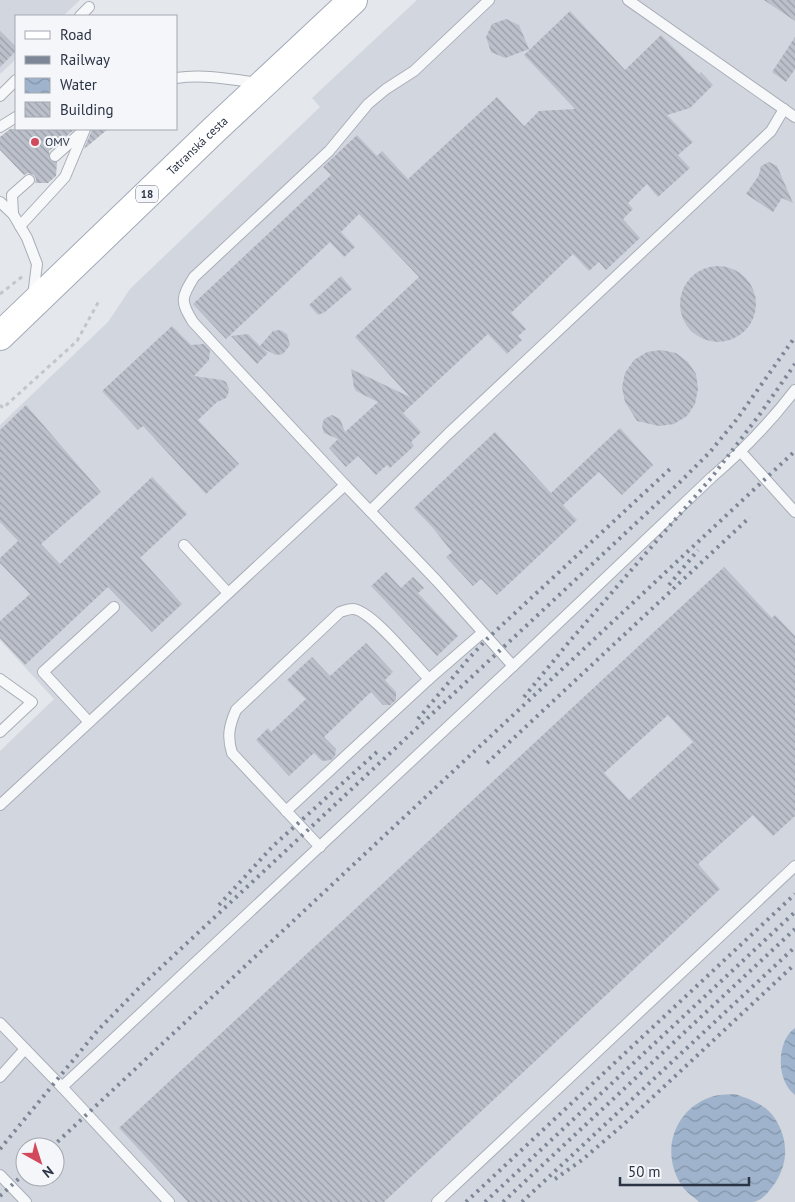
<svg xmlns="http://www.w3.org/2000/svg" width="795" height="1202" font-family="'PT Sans',sans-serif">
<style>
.built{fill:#d2d6de;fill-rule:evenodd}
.water{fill:url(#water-waves)}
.building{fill:url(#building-back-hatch);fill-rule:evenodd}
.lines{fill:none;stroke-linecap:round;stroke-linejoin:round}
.lane-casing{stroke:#a9aeb7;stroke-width:12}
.primary-casing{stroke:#a3abb8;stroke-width:30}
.path{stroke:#c2c5cb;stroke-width:3;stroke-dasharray:4 4;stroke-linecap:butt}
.lane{stroke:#f7f8fa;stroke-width:10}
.primary{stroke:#fff;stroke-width:28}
.rail{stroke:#7d8696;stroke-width:4;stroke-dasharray:2.5 5;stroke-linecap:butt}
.poi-dot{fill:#d1495b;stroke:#f4f6f9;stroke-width:2}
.labels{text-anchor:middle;stroke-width:4.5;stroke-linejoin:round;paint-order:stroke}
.shield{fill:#f4f6f9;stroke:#676e7b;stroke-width:1}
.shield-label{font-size:11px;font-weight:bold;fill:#2b3445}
.poi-label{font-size:12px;fill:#2b3445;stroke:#f4f6f9;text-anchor:start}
.street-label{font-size:12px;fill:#2b3445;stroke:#f4f6f9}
</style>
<defs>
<pattern id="water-waves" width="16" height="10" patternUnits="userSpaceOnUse" patternTransform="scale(1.25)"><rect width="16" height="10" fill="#9fb4cc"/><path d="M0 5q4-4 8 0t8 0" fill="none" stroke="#8293a7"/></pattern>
<pattern id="building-back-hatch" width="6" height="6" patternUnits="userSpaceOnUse" patternTransform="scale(1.25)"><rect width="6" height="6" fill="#bbc0ca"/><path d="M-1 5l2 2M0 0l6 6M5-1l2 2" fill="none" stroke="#989da6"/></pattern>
</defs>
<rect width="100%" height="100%" fill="#e4e7ec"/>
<g class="built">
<path d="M0,0H80L63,16H16V59L0,74Z"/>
<path d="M417,0H795V1202H0V751L54,699L0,640V425L108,322L130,289L320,107L312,98ZM25,1147H55V1177H25Z"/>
</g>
<g class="water">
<path d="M795,1028V1095C776,1081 776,1041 795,1028Z"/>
<path d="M735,1094C749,1099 765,1104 774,1117C791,1142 788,1169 769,1191C765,1196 760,1201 753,1202C741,1202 713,1202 699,1202C694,1197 686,1192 682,1186C660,1153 673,1110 711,1097C718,1094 727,1095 735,1094Z"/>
</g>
<g class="building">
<path d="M764,0H795V21Z"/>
<path d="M570,11L625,70L661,35L699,74L701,72L713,85L690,108L667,115L693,142L678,155L690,168L658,197L647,184L628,203L633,209L623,219L640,238L606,270L599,262L589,271L573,254L511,313L526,329L518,336L522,340L507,354L488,334L403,413L421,432L411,442L414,446L390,468L387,465L376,475L358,456L346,467L329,448L338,439L324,433L322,426L324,419L332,415L340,419L345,432L378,402L356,391L354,387L351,369L410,397L355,337L419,277L359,214L341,232L355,247L344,257L330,242L226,339L193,304L331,175L323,167L357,135L377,156L382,151L408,179L497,97L524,126L539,111L575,109L524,55Z"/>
<path d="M506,19L519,25L529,49L505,58L491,52L486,37L492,24Z"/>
<path d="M0,31L16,47V51L0,67Z"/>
<path d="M795,37V69L786,82L772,72Z"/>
<path d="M10,129H75L49,151L50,160L57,162L56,176L48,183H35L36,179L34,175L28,173L24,175L0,150V137Z"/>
<path d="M92,129H108L84,149L91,132Z"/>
<path d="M769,162L777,166L793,203L782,198L773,212L746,194L759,175L761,166Z"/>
<circle cx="718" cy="304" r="38"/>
<path d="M341,276L352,289L325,312L318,315L309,305Z"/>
<path d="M172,326L191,345L204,344L210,350L209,360L194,376L222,380L226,382L229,389L228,394L226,398L217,402L198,420L239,464L206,494L143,426L138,430L102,391Z"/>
<path d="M280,330L287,334L290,345L283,354L276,355L262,348L268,353L257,364L231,336L248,334L260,346L273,331Z"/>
<path d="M661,350L676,353L688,362L696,374L698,389L695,404L687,416L674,424L659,426L637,421L625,402L622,387L625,373L634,360L647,352Z"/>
<path d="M26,405L101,492L41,544L60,564L152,477L187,514L140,558L182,604L152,632L108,587L25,665L0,638V621L30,594L0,563V558L18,541L0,522V430Z"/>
<path d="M620,428L653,465L622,495L599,472L563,505L577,520L497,595L481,579L473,586L446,557L452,552L433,528L414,508L495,432L551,493Z"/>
<path d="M724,567L772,618L775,615L795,636V816L773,836L753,815L698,864L720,889L384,1202H188L119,1128ZM668,715L693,742L629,800L604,773Z"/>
<path d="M386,572L401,588L413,577L424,588L418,593L458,636L437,656L371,586Z"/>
<path d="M366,643L393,672L385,680L396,692V700L390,705H383L371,692L324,737L336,749L335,756L331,760L322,761L314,753L289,776L256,740L268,728L271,732L306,699L287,680L312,657L330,676Z"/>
</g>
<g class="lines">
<g class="lane-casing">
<g id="lane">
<path d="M628,0L795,117"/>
<path d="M80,16L89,7"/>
<path d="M176,78C203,74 231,79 258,83"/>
<path d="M0,96L16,80"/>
<path d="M0,127L16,117"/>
<path d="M55,156L83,131"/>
<path d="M29,180L12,195L13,214L27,238L37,264L33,296"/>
<path d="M0,202L13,214"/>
<path d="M20,226L65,177L85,129"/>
<path d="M741,452L795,512"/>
<path d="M345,485L193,322C180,301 181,298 194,277L329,151L368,104L386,89L414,71L489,0"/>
<path d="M370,511L448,434L771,131L784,109"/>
<path d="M184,545L228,593"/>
<path d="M0,679L32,702L0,732"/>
<path d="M89,722L43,672L114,607"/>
<path d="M0,805L345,485L437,581L513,666"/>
<path d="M286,811L429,679"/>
<path d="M320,847L232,753C227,737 229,726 236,710L340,612C344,611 348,609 352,609C370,608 415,665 429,679L482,633"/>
<path d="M0,1023L62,1087L513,666L712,477C745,449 769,424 795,390"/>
<path d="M0,1077L25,1049"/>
<path d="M62,1087L169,1202"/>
<path d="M0,1175L26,1202"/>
<path d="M437,1202L795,866"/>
</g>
</g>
<g class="primary-casing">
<g id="primary">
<path id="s1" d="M0,336L215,129L353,0"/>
</g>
</g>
<g class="path">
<path d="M0,294L23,276"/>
<path d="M0,405L3,408L77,341L100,299"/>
</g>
<use href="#lane" class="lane"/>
<use href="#primary" class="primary"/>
<g class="rail">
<path d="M669,585L698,550"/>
<path d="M524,697L569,642L712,477L760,414L795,364"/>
<path d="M418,719L470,657L487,639L670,469"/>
<path d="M487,763L750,517"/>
<path d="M219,905L273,846L378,751"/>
<path d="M52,1147L795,451"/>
<path d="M0,1149L98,1030L140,987L680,482L710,452L737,419L795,337"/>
<path d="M555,1179L582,1160L624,1124L795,964"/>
<path d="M0,1196L25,1173"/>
<path d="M466,1202L795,894"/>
<path d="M485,1202L795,912"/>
<path d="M503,1202L795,929"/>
<path d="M522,1202L795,947"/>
</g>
</g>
<circle class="poi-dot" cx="35" cy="142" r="5"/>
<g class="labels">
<rect class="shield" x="136" y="185.5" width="22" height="17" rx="4"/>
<g class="shield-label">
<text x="147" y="198">18</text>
</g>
<g class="poi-label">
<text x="45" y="146">OMV</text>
</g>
<g class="street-label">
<text dy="4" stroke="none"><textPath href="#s1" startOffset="274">Tatranská cesta</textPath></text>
</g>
</g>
<rect x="15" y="15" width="162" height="115" fill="#f4f6f9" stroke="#a4a8b1"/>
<rect x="25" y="31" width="25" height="8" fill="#ffffff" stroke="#a4a8b1"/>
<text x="60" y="40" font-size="15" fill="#2b3445">Road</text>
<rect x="25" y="56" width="25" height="8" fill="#7d8696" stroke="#a4a8b1"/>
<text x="60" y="65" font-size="15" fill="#2b3445">Railway</text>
<rect x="25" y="78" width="25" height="15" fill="url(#water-waves)" stroke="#a4a8b1"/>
<text x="60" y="90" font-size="15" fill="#2b3445">Water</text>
<rect x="25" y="102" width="25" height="15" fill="url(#building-back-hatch)" stroke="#a4a8b1"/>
<text x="60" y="115" font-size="15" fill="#2b3445">Building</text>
<g transform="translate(40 1162) rotate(141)"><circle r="24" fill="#f4f6f9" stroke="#a4a8b1"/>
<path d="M0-4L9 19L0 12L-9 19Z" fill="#d1495b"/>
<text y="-8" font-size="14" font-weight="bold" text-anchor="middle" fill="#2b3445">N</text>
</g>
<path d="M620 1177v8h129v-8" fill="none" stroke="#2b3445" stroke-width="2.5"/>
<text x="628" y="1177" font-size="15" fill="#2b3445" stroke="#f4f6f9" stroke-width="4" paint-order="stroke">50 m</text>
</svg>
